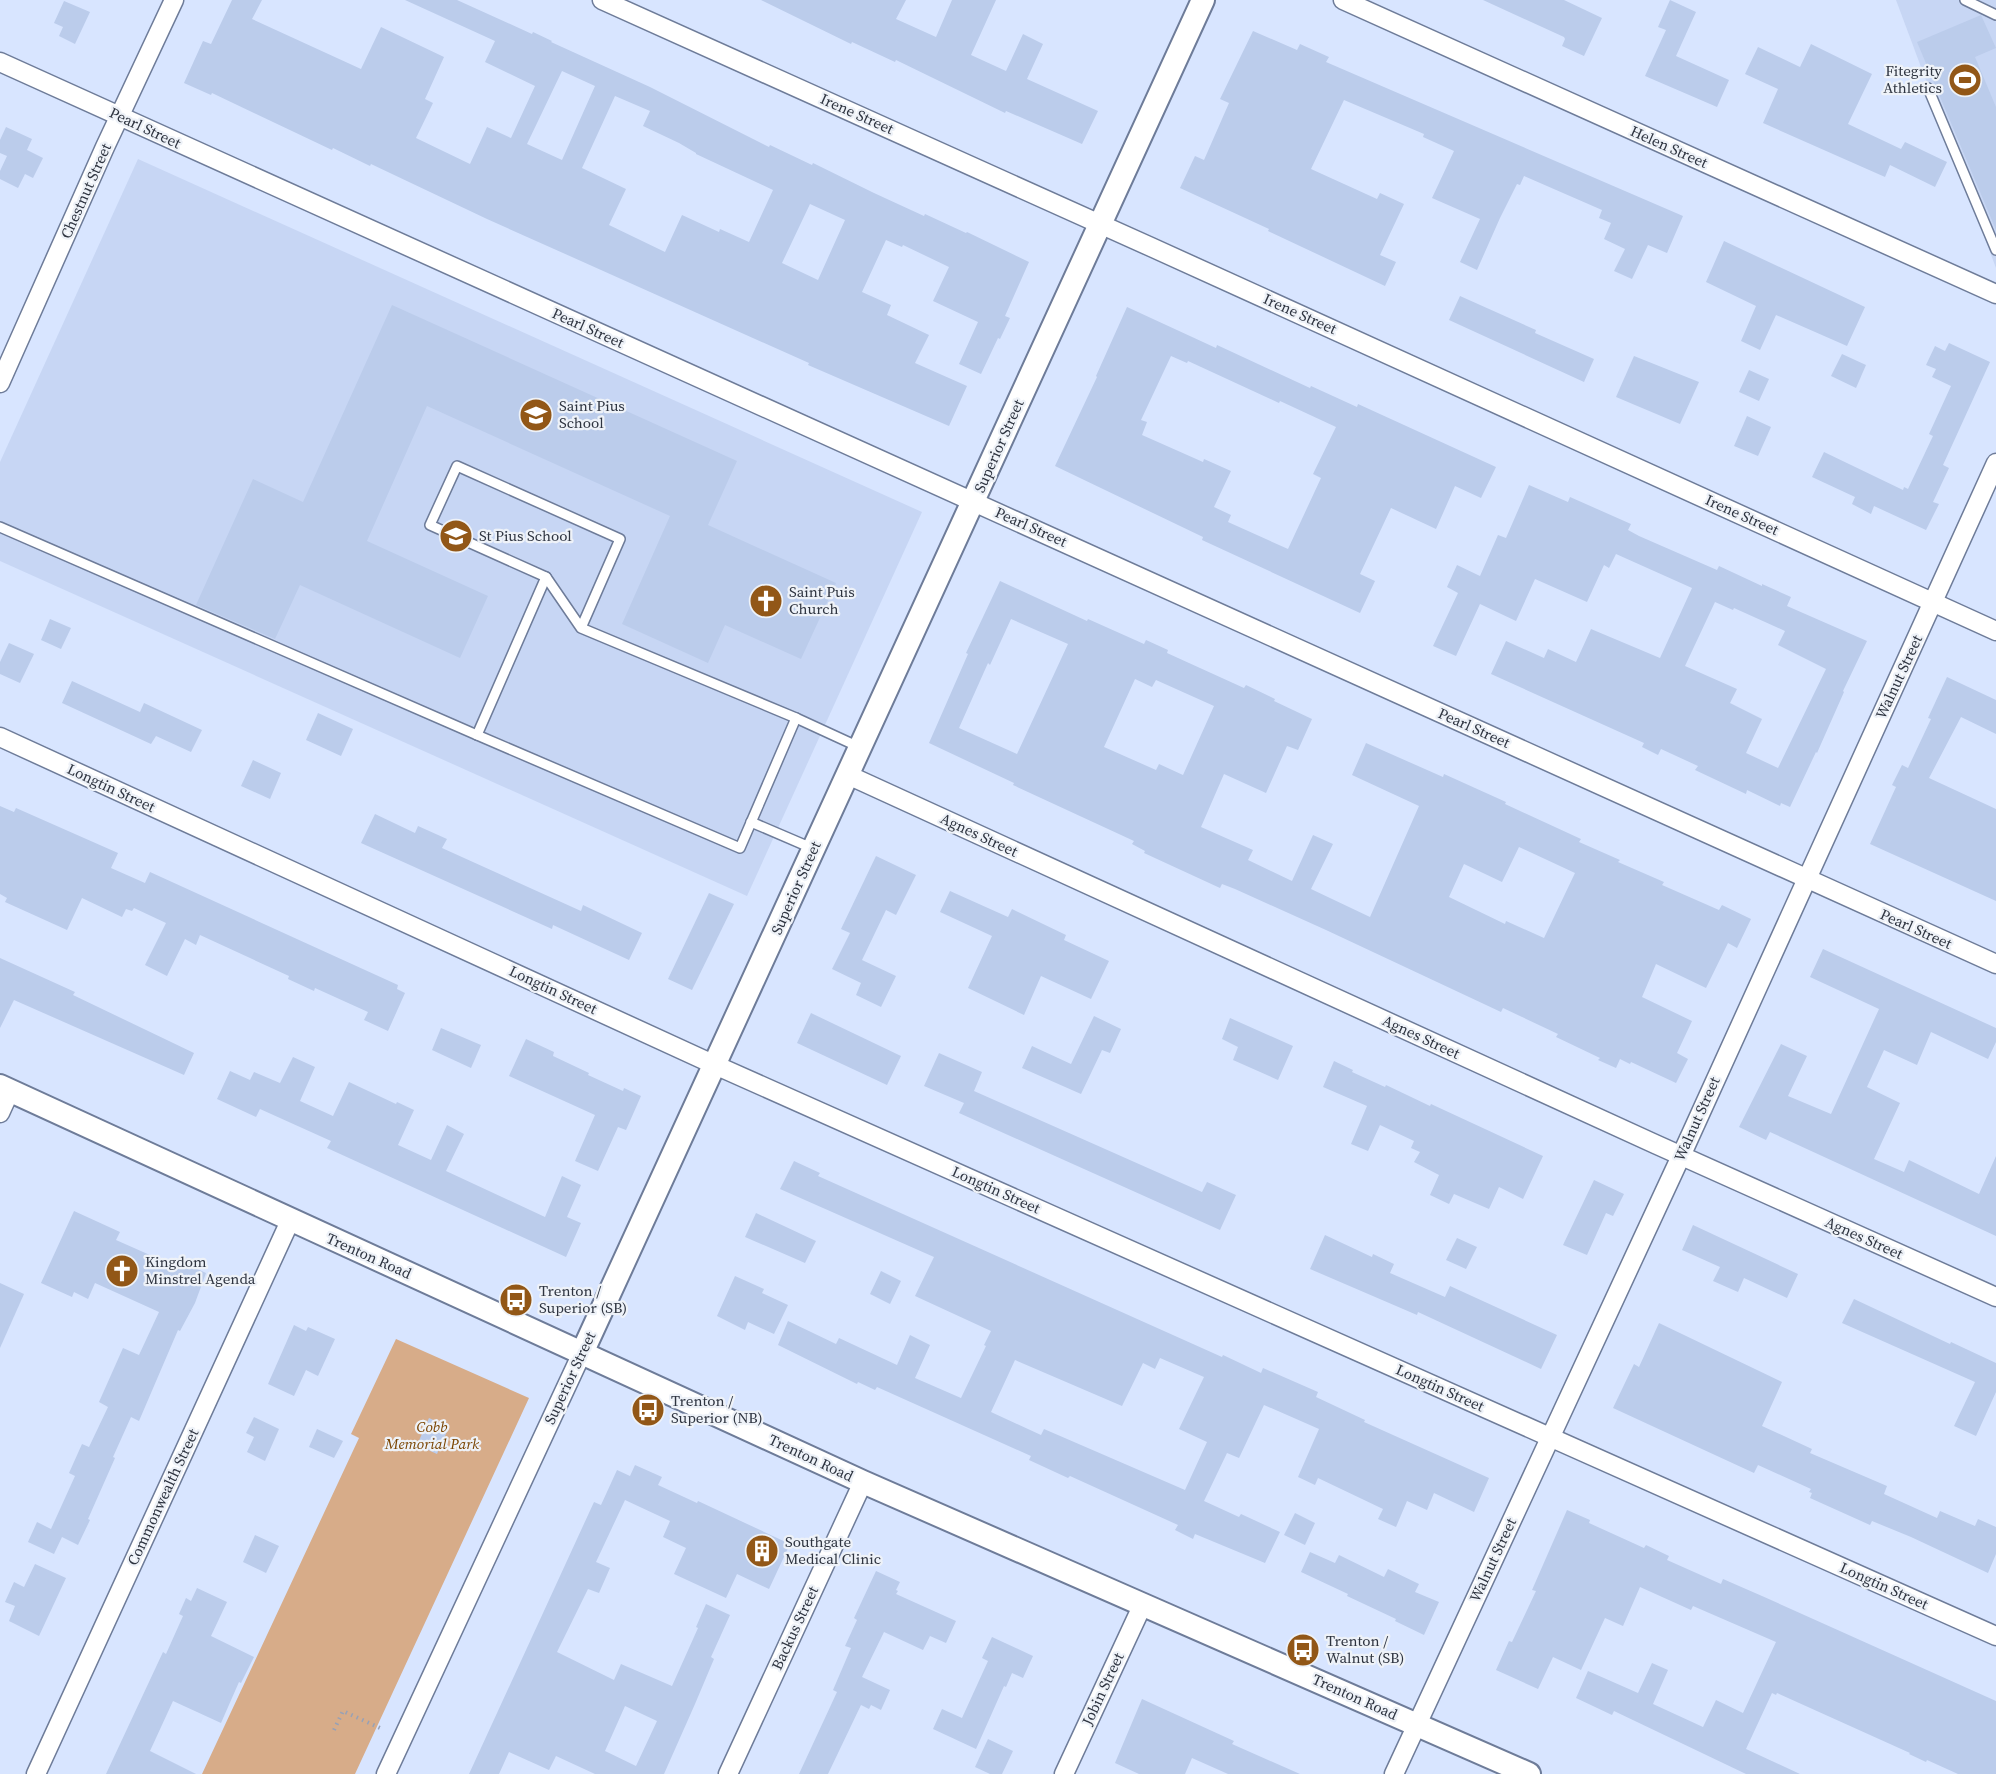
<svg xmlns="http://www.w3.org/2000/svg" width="1996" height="1774" font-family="'Source Serif 4',serif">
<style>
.built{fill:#c7d6f4}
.green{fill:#d7ac89}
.building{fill:#bbcceb;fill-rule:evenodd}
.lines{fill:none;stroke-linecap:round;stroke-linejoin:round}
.service-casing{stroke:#6e7c99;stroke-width:12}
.minor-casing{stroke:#6e7c99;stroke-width:21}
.tertiary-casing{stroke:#6e7c99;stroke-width:26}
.path{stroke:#97a1b6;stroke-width:4;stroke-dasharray:1.5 4.5;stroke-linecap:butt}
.service{stroke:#fff;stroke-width:9}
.minor{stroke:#fff;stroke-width:18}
.tertiary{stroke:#fff;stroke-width:22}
.labels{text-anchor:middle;stroke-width:4.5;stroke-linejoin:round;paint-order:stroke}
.poi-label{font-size:15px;fill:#2e3440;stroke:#eef2f8;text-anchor:start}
.street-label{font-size:15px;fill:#2e3440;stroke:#eef2f8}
.park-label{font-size:15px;font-style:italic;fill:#7a4401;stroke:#eef2f8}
</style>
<rect width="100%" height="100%" fill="#d8e5ff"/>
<g class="built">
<path d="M1896,0H1996V268Z"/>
<path d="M138,159L922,512L747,896L0,561V462Z"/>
</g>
<path class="green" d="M396,1339L529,1398L355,1774H202L359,1438L351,1434Z"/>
<g class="building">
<path d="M232,0H262L252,19L361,69L381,27L444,57L425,99L433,103L416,138L470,164L487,127L511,138L535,86L485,62L495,41L405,0H457L532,34L533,32L552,41L551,42L650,87L769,147L770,145L812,165L813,163L874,193L924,216L925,214L966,233L967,232L1029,262L1005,316L1010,318L1000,339L998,338L981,374L959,364L978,322L933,301L949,267L903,245L902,247L886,240L862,292L891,305L887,315L929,335L915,363L967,386L949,426L808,365L809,363L487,219L371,164L370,166L333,148L332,150L212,93L211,95L184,83L203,41L211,44ZM562,71L595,86L562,160L527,144ZM615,96L650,111L643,126L679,143L696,153V154L773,190L749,242L720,229L719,232L682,215L665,252L609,225L626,189L582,168ZM810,204L845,220L818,280L782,263Z"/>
<path d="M761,0H906L896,19L936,37L952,0H996L971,55L1006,71L1023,34L1043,44L1027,79L1098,111L1082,144L1006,111L1005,113L896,60L895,62L852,42L851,44Z"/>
<path d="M1483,0H1564L1602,18L1584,56L1562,46L1565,39L1564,37Z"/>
<path d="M1670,0L1696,12L1676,56L1729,80L1717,107L1645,76L1666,30L1658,27Z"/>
<path d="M64,1L90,12L75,44L59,36L63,27L54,23Z"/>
<path d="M1981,15L1996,48L1975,57L1996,107V230L1917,42Z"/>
<path d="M1253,31L1297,50L1300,44L1329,57L1326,62L1683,216L1667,253L1648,245L1632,279L1614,271L1625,249L1604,239L1611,223L1599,218L1602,210L1524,176L1520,185L1517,184L1500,218L1477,270L1460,262L1480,219L1432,198L1454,151L1423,137L1424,134L1344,100L1311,169L1377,199L1380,193L1404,204L1380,255L1396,262L1385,286L1268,231L1269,229L1180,188L1195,156L1204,160L1229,103L1220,99Z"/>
<path d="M1811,44L1872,74L1848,124L1901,149L1905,142L1947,162L1935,187L1890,165L1885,177L1763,123L1778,89L1745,74L1758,47L1800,67Z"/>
<path d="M6,127L32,139L27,150L43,158L33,178L25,174L18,188L0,179V171L7,156L0,153V140Z"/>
<path d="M1724,241L1865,307L1847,346L1776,315L1760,350L1741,341L1756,306L1706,282Z"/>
<path d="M1460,296L1536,330L1535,333L1594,359L1584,382L1449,320Z"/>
<path d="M392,305L737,461L708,525L836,583L801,659L725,625L708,663L622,624L670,516L427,406L367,541L488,596L460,658L300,585L275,639L196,605L253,479L303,502Z"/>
<path d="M1127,307L1216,348L1217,345L1310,388L1311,386L1357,407L1358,404L1496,467L1481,498L1455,486L1436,529L1391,508L1360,574L1375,581L1360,613L1202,540L1203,537L1055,466L1097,377L1096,376ZM1171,356L1187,363L1188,361L1279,403L1280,401L1336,427L1313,474L1321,478L1288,549L1228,522L1231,515L1214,507L1231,471L1204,459L1203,462L1142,435L1147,422L1141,420Z"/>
<path d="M1949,343L1990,362L1943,465L1949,468L1933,502L1939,504L1926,530L1874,506L1871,514L1852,504L1855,497L1812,477L1824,452L1903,490L1904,487L1908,489L1933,436L1929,434L1951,386L1932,377L1936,369L1926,365L1935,346L1945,351Z"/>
<path d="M1842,354L1866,365L1856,388L1831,376Z"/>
<path d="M1634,356L1699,382L1680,424L1616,397Z"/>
<path d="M1749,370L1769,379L1759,401L1739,392Z"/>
<path d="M1747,416L1771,427L1758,456L1734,446Z"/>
<path d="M1529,485L1568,502L1570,497L1631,524L1628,530L1639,536L1717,570L1719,566L1762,586V584L1791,597L1787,606L1867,641L1843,691L1844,692L1817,753L1816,752L1790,807L1781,803L1780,806L1747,790L1746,794L1695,770L1698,766L1661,749L1658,755L1642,747L1644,743L1491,674L1506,641L1544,658L1548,649L1576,662L1591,629L1660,658L1692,588L1616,554L1609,568L1604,565L1587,602L1535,579L1516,621L1480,604L1456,656L1433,646L1458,593L1447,587L1457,565L1480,576L1498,535L1506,538ZM1715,602L1733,610L1734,608L1785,631L1778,645L1826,669L1778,768L1746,753L1762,719L1730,703L1737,689L1685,666Z"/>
<path d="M1000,581L1087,621L1088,619L1144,644L1146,640L1168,650L1167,653L1244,688L1246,685L1275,699L1274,701L1312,719L1298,750L1287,746L1266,793L1224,774L1201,827L1253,850L1248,860L1292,881L1313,835L1333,844L1311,889L1370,917L1419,806L1352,775L1366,743L1443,777L1444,774L1506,802L1505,804L1581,839L1579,842L1620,860L1618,862L1664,882L1662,885L1719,910L1722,905L1751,919L1737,948L1728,943L1706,988L1656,964L1642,997L1692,1021L1677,1053L1688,1059L1676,1083L1631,1062L1630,1064L1620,1059L1616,1068L1598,1060L1600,1058L1556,1037L1558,1034L1503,1008L1501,1012L1326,930L1235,889L1222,884L1220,888L1144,853L1145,851L1132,844L1134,841L1013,785L1014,783L929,743L968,654L966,653ZM1011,619L1068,644L1017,754L959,728L988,663L990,665ZM1135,679L1152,687L1156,680L1214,706L1183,775L1159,764L1156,770L1104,747ZM1519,847L1575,873L1544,938L1506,921L1505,924L1449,897L1464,864L1502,882Z"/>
<path d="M50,619L71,628L61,649L41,640Z"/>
<path d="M9,643L34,654L20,683L0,674V662Z"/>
<path d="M1947,677L1996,700V734L1961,717L1929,778L1996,809V901L1870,844L1896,787L1892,785L1902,765L1908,768L1931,719L1928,718Z"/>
<path d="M72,681L140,712L144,703L202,730L191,752L156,736L151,744L62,703Z"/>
<path d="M318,713L353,729L341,756L306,740Z"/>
<path d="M253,760L281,773L270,799L241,786Z"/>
<path d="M0,806L14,812L16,808L118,853L111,868L145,883L150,872L398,985L397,989L405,993L388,1031L364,1020L368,1012L315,988L314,991L288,979L289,976L200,935L196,945L185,939L167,976L145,965L166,923L134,908L132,911L126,909L122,917L82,898L67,930L5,902L7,898L0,894Z"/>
<path d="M375,814L415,833L418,826L447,839L442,848L581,911L583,905L642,933L629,960L553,925L552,929L361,843Z"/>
<path d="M876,856L916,875L896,915L886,910L862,960L896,976L881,1007L856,995L861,983L832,969L850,933L841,929Z"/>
<path d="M950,891L1008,917L1012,909L1066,935L1064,940L1109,961L1091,999L1041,976L1024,1015L968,988L992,936L940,912Z"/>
<path d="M709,893L734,904L692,990L668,979Z"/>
<path d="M1823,949L1996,1028V1042L1988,1059L1931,1032L1917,1065L1884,1050L1867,1087L1900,1103L1874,1159L1904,1172L1909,1160L1979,1194L1996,1156V1236L1770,1132L1766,1140L1739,1127L1781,1044L1807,1056L1788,1096L1831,1114L1879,1009L1810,977Z"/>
<path d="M0,958L75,992L73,995L194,1053L184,1075L14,1000L0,1028Z"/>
<path d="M811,1013L901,1056L887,1085L797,1043Z"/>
<path d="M1094,1016L1121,1029L1110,1053L1102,1050L1081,1094L1022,1068L1032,1046L1071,1064Z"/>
<path d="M1230,1018L1293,1046L1278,1080L1233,1060L1238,1047L1222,1039Z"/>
<path d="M441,1028L481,1045L471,1068L432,1050Z"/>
<path d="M526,1039L554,1052L553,1056L589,1073L588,1075L623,1091L624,1088L641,1096L626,1130L618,1127L598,1171L575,1161L595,1115L509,1076Z"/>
<path d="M939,1053L982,1072L974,1091L1202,1192L1207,1182L1236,1195L1220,1230L959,1113L964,1103L924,1086Z"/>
<path d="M293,1057L315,1067L300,1101L333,1116L349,1082L396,1104L397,1102L414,1110L398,1145L431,1160L447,1125L464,1134L446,1171L545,1217L562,1176L581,1185L567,1217L581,1223L566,1257L327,1148L331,1141L260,1109L256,1117L217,1099L230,1071L250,1080L254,1072L280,1083Z"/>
<path d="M1334,1061L1353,1070L1352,1072L1385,1087L1386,1085L1430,1106L1431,1104L1543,1156L1523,1199L1499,1187L1489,1209L1454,1194L1449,1204L1430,1195L1439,1175L1414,1162L1420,1152L1411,1148L1414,1141L1380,1125L1368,1151L1351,1144L1367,1106L1323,1087Z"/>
<path d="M794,1161L820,1173L818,1176L1222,1357L1223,1355L1259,1372L1261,1373L1263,1368L1318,1392L1316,1397L1365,1420L1364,1422L1489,1478L1474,1512L1434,1493L1427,1510L1407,1501L1396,1527L1378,1519L1383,1509L1318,1478L1315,1485L1298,1477L1319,1429L1264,1405L1239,1458L1227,1453L1204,1501L1239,1517L1241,1514L1280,1532L1265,1563L1195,1534L1193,1539L1175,1530L1178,1525L1070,1476L1068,1478L1029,1460L1031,1456L877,1387L875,1390L858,1382L857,1384L778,1345L788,1321L836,1344L839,1338L897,1365L910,1335L930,1345L915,1378L961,1398L986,1346L984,1345L991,1331L915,1296L934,1257L780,1189ZM1160,1358L1204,1377L1179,1429L1207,1442L1185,1490L1044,1429L1041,1435L991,1412L1015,1360L1122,1406L1143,1363L1155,1369Z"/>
<path d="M1594,1180L1624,1194L1613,1216L1606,1213L1587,1255L1563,1245Z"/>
<path d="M74,1211L120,1232L116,1240L177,1267L180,1261L206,1273L195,1303L180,1331L178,1330L139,1421L131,1417L113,1457L115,1458L88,1519L90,1520L78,1545L62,1537L54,1554L28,1542L37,1522L51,1529L75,1476L69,1473L82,1444L89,1447L108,1407L99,1402L123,1348L139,1355L159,1312L95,1283L88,1299L74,1292L72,1297L41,1283Z"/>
<path d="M756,1213L816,1241L805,1263L745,1237Z"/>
<path d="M1693,1225L1798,1274L1787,1298L1744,1278L1738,1292L1713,1281L1720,1267L1682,1250Z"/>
<path d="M1325,1235L1372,1257L1373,1254L1394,1264L1390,1273L1445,1297L1450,1286L1557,1335L1541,1369L1418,1312L1417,1315L1310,1269Z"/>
<path d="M1457,1238L1477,1247L1466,1269L1446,1260Z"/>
<path d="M881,1271L901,1281L890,1304L870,1294Z"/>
<path d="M735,1276L764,1289L762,1293L788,1305L774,1334L748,1322L745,1330L717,1316Z"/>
<path d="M0,1283L24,1294L0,1348Z"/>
<path d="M1854,1299L1950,1344L1951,1342L1996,1363V1392L1976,1436L1954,1426L1975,1382L1842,1323Z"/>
<path d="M1659,1323L1782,1382L1762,1426L1812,1449L1810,1453L1887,1486L1884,1494L1937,1518L1940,1511L1975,1526L1978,1519L1996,1527V1554L1988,1573L1911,1537L1872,1521L1870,1525L1810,1498L1812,1493L1809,1492L1811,1489L1758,1465L1754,1473L1613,1408L1634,1364L1639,1367Z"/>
<path d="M294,1325L306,1331L308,1327L335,1339L318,1376L306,1370L294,1396L268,1384Z"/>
<path d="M254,1417L279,1429L265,1461L247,1452L254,1437L246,1433Z"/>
<path d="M429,1418L449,1427L437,1454L417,1445Z"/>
<path d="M317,1429L343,1441L334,1458L309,1447Z"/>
<path d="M635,1465L662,1477L658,1485L697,1503L698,1501L790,1544L769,1589L737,1574L726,1598L674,1574L686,1548L663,1537L670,1521L625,1500L596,1562L610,1568L599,1593L588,1589L557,1652L614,1680L621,1664L672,1686L698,1628L696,1627L706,1604L730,1615L711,1657L714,1659L695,1704L664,1774H595L556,1756L549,1770L509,1752L499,1774H469L594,1502L601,1505L617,1470L630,1476ZM625,1706L657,1721L636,1766L605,1751Z"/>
<path d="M1567,1510L1590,1520L1589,1523L1644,1548L1646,1545L1669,1556L1667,1560L1721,1584L1723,1579L1762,1596L1996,1701V1774H1958L1927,1760L1926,1762L1909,1754L1910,1753L1777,1693L1776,1695L1772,1693L1746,1749L1800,1774H1746L1614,1711L1612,1715L1576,1698L1588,1671L1638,1693L1652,1663L1668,1670L1653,1704L1703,1727L1716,1700L1743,1713L1776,1642L1693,1606L1691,1610L1640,1587L1623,1626L1605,1618L1581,1670L1553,1657L1538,1689L1496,1670L1509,1641L1512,1642L1536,1591L1532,1590Z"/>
<path d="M1295,1513L1315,1523L1305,1545L1284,1535Z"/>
<path d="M255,1535L279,1546L266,1573L243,1562Z"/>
<path d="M1310,1552L1335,1563L1339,1555L1384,1577L1388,1569L1419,1584L1415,1592L1439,1602L1424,1635L1395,1621L1396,1619L1347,1596L1348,1594L1301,1572Z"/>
<path d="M35,1564L66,1578L39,1636L9,1621L15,1606L5,1602L14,1582L24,1587Z"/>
<path d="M876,1571L900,1582L896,1590L898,1591L896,1594L956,1621L946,1643L930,1636L923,1650L884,1632L862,1677L890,1690L881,1710L871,1705L869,1709L861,1705L828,1774H799L837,1692L833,1690L851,1648L845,1646L857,1620L854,1618Z"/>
<path d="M197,1588L227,1602L211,1636L254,1657L241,1683L239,1682L221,1723L173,1701L150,1751L196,1774H106L163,1652L166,1654L183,1616L179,1614L186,1598L191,1601Z"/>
<path d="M992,1637L1033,1656L1023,1678L1012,1673L1006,1687L1004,1686L976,1749L933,1729L942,1709L962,1718L988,1661L982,1658Z"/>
<path d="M1142,1699L1234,1741L1232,1744L1300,1774H1228L1192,1758L1185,1774H1139L1115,1763Z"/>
<path d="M988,1739L1013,1751L1002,1774H990L975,1767Z"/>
</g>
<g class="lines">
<g class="service-casing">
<g id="service">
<path d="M1965,0L1996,15"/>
<path d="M1928,88L1996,250"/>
<path d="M0,527L477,735L740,848L796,718L581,628L546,577L430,525L457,466L620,539L581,628"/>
<path d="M796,718L859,747"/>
<path d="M477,735L546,577"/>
<path d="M751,822L814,849"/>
</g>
</g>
<g class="minor-casing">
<g id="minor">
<path d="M602,0L1151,247L1996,631"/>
<path d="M1343,0L1996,294"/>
<path d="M0,62L1996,964"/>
<path d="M0,383L105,147L174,0"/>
<path d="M0,737L715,1065L1996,1636"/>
<path d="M848,775L1655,1144L1996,1297"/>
<path d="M0,1113L10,1091"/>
<path d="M36,1774L290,1221"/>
<path d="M386,1774L582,1353"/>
<path d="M728,1774L863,1482"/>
<path d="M1064,1774L1143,1604"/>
<path d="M1394,1774L1681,1156L1996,463"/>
</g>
</g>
<g class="tertiary-casing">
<g id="tertiary">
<path d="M0,1086L863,1482L1529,1774"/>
<path d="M582,1353L1203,0"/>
</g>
</g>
<path class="path" d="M334,1730L343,1711L380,1728"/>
<use href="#service" class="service"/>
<use href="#minor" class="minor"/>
<use href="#tertiary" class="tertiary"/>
</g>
<defs>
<g id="stadium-disc" transform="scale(1.725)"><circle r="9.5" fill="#925717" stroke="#eef2f8"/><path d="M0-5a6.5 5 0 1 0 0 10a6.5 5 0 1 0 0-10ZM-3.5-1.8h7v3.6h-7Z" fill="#fff"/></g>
<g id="school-disc" transform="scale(1.725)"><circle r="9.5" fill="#925717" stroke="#eef2f8"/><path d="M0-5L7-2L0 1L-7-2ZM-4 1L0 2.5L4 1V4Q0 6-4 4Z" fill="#fff"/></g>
<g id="church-disc" transform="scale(1.725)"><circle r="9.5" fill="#925717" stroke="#eef2f8"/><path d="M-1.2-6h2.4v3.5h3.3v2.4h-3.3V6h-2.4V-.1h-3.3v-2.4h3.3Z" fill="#fff"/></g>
<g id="bus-disc" transform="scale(1.725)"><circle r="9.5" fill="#925717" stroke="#eef2f8"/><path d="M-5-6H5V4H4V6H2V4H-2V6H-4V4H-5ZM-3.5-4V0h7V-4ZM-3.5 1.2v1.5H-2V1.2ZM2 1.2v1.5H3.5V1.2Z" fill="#fff"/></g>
<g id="building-disc" transform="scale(1.725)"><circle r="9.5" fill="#925717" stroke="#eef2f8"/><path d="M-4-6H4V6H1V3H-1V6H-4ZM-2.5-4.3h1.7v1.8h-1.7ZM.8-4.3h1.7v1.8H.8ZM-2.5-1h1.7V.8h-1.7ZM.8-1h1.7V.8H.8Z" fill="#fff"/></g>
</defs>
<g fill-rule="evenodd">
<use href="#stadium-disc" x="1965" y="80"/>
<use href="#school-disc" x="536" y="415"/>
<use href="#school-disc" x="456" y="536"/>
<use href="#church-disc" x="766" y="601"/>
<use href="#church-disc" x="122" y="1271"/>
<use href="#bus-disc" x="516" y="1300"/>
<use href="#bus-disc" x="648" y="1410"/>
<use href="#building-disc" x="762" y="1551"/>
<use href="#bus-disc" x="1303" y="1650"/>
</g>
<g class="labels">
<g class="poi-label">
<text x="1942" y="76" text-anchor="end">Fitegrity<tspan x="1942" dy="17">Athletics</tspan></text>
<text x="559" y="411">Saint Pius<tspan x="559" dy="17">School</tspan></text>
<text x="479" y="541">St Pius School</text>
<text x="789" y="597">Saint Puis<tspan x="789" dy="17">Church</tspan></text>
<text x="145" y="1267">Kingdom<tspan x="145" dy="17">Minstrel Agenda</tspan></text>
<text x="539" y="1296">Trenton /<tspan x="539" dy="17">Superior (SB)</tspan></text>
<text x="671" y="1406">Trenton /<tspan x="671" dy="17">Superior (NB)</tspan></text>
<text x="785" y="1547">Southgate<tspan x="785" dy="17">Medical Clinic</tspan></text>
<text x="1326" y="1646">Trenton /<tspan x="1326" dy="17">Walnut (SB)</tspan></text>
</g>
<g class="street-label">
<text transform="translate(857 114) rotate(24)" y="5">Irene Street</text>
<text transform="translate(145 128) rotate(25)" y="5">Pearl Street</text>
<text transform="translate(1669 147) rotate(24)" y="5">Helen Street</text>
<text transform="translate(86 191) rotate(-66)" y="5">Chestnut Street</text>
<text transform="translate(1300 314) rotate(24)" y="5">Irene Street</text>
<text transform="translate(588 328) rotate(24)" y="5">Pearl Street</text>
<text transform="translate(999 446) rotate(-66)" y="5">Superior Street</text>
<text transform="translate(1742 515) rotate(24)" y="5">Irene Street</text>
<text transform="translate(1031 527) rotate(24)" y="5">Pearl Street</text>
<text transform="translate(1899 677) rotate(-65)" y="5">Walnut Street</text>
<text transform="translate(1474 728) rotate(24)" y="5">Pearl Street</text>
<text transform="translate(111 788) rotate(25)" y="5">Longtin Street</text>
<text transform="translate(979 835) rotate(25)" y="5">Agnes Street</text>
<text transform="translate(796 888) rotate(-66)" y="5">Superior Street</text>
<text transform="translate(1916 929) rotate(24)" y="5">Pearl Street</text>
<text transform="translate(553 990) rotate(25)" y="5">Longtin Street</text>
<text transform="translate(1421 1037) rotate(25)" y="5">Agnes Street</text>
<text transform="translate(1697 1119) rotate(-66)" y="5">Walnut Street</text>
<text transform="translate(996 1190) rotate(24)" y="5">Longtin Street</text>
<text transform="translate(1864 1238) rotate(24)" y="5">Agnes Street</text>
<text transform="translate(369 1256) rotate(24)" y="5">Trenton Road</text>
<text transform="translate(570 1378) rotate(-65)" y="5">Superior Street</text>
<text transform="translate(1440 1388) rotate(24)" y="5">Longtin Street</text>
<text transform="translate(811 1458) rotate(25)" y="5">Trenton Road</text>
<text transform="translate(163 1497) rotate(-65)" y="5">Commonwealth Street</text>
<text transform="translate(1493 1560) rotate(-65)" y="5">Walnut Street</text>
<text transform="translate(1884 1586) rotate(24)" y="5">Longtin Street</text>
<text transform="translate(795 1628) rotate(-65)" y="5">Backus Street</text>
<text transform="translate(1103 1689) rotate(-65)" y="5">Jobin Street</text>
<text transform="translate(1355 1697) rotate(24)" y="5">Trenton Road</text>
</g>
<g class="park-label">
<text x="432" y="1432">Cobb<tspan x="432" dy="17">Memorial Park</tspan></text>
</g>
</g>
</svg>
